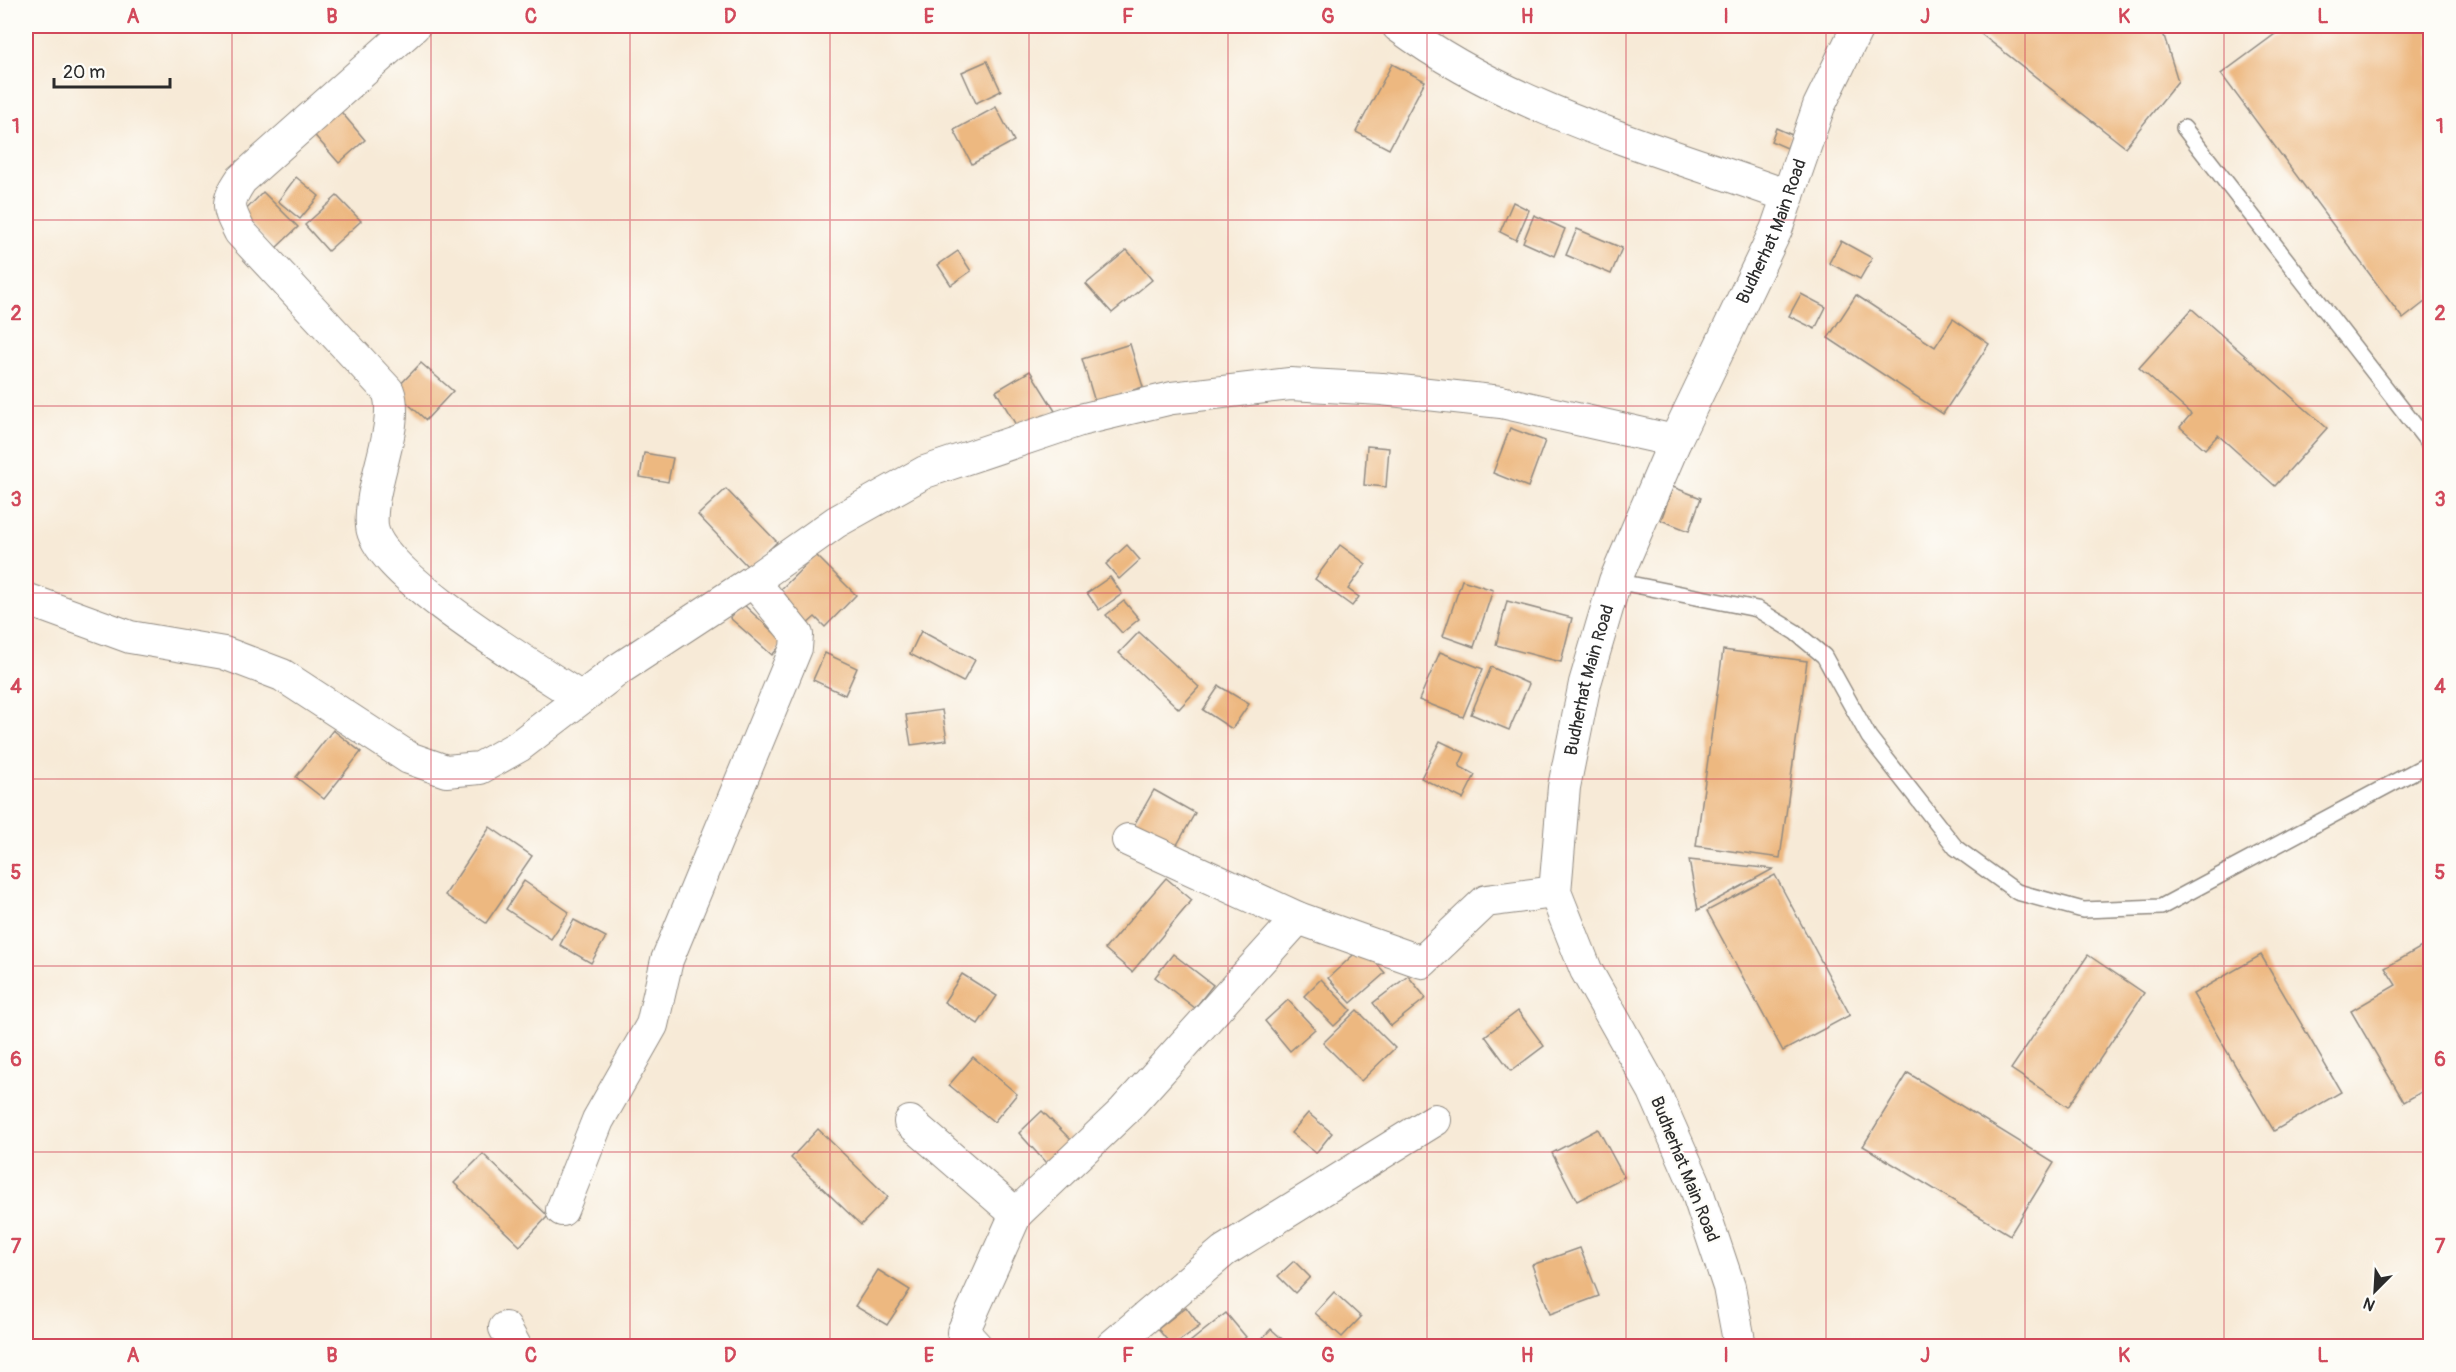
<svg xmlns="http://www.w3.org/2000/svg" width="2456" height="1372" font-family="Pangolin,sans-serif">
<style>
.building{fill:#edb880}
.lines{fill:none;stroke-linecap:round;stroke-linejoin:round}
.lane-casing{stroke:#918a81;stroke-width:18}
.street-casing{stroke:#918a81;stroke-width:34}
.lane{stroke:#fff;stroke-width:15}
.street{stroke:#fff;stroke-width:32}
.grid{fill:none;stroke:#d1495b;stroke-width:1.5;stroke-opacity:0.55}
.labels{text-anchor:middle;stroke-width:4.5;stroke-linejoin:round;paint-order:stroke}
.street-label{font-size:18px;fill:#2b2b2b;stroke:#fdfcf7}
.neatline{fill:none;stroke:#d1495b;stroke-width:2}
.grid-label{font-size:20px;text-anchor:middle;font-weight:bold;fill:#d1495b}
</style>
<rect width="100%" height="100%" fill="#fdfcf7"/>
<filter id="ink" filterUnits="userSpaceOnUse"><feTurbulence type="fractalNoise" baseFrequency=".0167" numOctaves="2"/><feDisplacementMap in="SourceGraphic" scale="12" xChannelSelector="R" yChannelSelector="G"/><feConvolveMatrix kernelMatrix="1 2 1 2 8 2 1 2 1" color-interpolation-filters="sRGB"/></filter>
<filter id="wash" filterUnits="userSpaceOnUse"><feTurbulence type="fractalNoise" baseFrequency=".008" numOctaves="4" result="noise"/><feDisplacementMap in="SourceGraphic" scale="24" xChannelSelector="R" yChannelSelector="G"/><feGaussianBlur stdDeviation="1.35" result="paint"/><feColorMatrix in="noise" values="0 0 0 0 0 0 0 0 0 0 0 0 0 0 0 0 0 1.4 0 .05"/><feComposite in="paint" operator="in"/></filter>
<g filter="url(#wash)">
<rect width="100%" height="100%" fill="#f7ead7"/>
<g id="blocks">
<g class="building">
<path d="M1971,26H2161L2178,81L2125,147Z"/>
<path d="M2286,26H2430V298L2403,319L2221,74Z"/>
<path d="M987,61L1001,91L976,103L962,72Z"/>
<path d="M1392,64L1425,81L1389,149L1356,132Z"/>
<path d="M337,107L365,140L339,163L310,130Z"/>
<path d="M996,107L1014,141L972,164L954,130Z"/>
<path d="M1776,128L1792,135L1787,148L1771,141Z"/>
<path d="M296,177L319,196L300,219L278,201Z"/>
<path d="M263,192L298,227L276,248L241,215Z"/>
<path d="M337,196L361,221L328,251L305,225Z"/>
<path d="M1513,202L1529,210L1516,240L1500,232Z"/>
<path d="M1534,215L1565,229L1554,256L1523,242Z"/>
<path d="M1577,229L1622,248L1611,274L1566,255Z"/>
<path d="M1841,241L1872,258L1860,279L1829,263Z"/>
<path d="M1127,250L1152,280L1112,313L1086,284Z"/>
<path d="M958,251L971,271L951,285L938,265Z"/>
<path d="M1801,294L1826,307L1815,329L1789,316Z"/>
<path d="M1856,295L1935,347L1953,319L1989,344L1943,414L1828,338Z"/>
<path d="M2192,309L2327,428L2275,486L2218,435L2205,449L2180,427L2191,414L2139,368Z"/>
<path d="M1130,344L1143,387L1095,402L1082,359Z"/>
<path d="M421,363L453,391L426,420L394,391Z"/>
<path d="M1030,371L1055,411L1020,432L996,391Z"/>
<path d="M1510,428L1545,441L1528,487L1493,473Z"/>
<path d="M1367,446L1389,448L1386,487L1364,485Z"/>
<path d="M644,453L673,458L668,482L640,477Z"/>
<path d="M1673,487L1701,498L1689,531L1661,520Z"/>
<path d="M726,489L777,542L750,569L698,515Z"/>
<path d="M1127,545L1140,560L1119,579L1106,564Z"/>
<path d="M1340,545L1366,564L1348,589L1359,597L1352,606L1315,579Z"/>
<path d="M816,555L856,595L825,627L815,617L805,626L775,595Z"/>
<path d="M1110,577L1122,594L1099,610L1087,593Z"/>
<path d="M1462,580L1493,590L1474,647L1443,636Z"/>
<path d="M1124,601L1139,619L1122,633L1106,615Z"/>
<path d="M1507,601L1572,618L1561,662L1496,645Z"/>
<path d="M743,604L784,642L772,655L730,618Z"/>
<path d="M921,631L975,660L963,682L910,654Z"/>
<path d="M1139,632L1199,687L1179,709L1119,653Z"/>
<path d="M1723,650L1807,661L1780,858L1696,846Z"/>
<path d="M1440,652L1483,669L1463,717L1419,700Z"/>
<path d="M825,653L857,668L845,695L813,680Z"/>
<path d="M1491,667L1529,684L1509,730L1471,714Z"/>
<path d="M1219,686L1249,704L1232,729L1203,710Z"/>
<path d="M942,710L947,740L911,745L906,715Z"/>
<path d="M333,730L361,752L324,799L296,777Z"/>
<path d="M1440,741L1465,753L1459,766L1475,775L1463,799L1421,778Z"/>
<path d="M1154,790L1195,813L1174,850L1133,827Z"/>
<path d="M490,827L532,856L486,923L445,895Z"/>
<path d="M1689,860L1773,869L1698,910Z"/>
<path d="M1775,875L1850,1015L1783,1051L1707,911Z"/>
<path d="M1166,878L1192,900L1132,972L1105,949Z"/>
<path d="M524,881L569,912L551,939L506,909Z"/>
<path d="M574,920L606,937L591,963L560,945Z"/>
<path d="M2430,942V1087L2404,1102L2351,1011L2396,985L2385,968Z"/>
<path d="M1362,947L1385,973L1351,1003L1328,978Z"/>
<path d="M1173,954L1213,985L1195,1008L1155,977Z"/>
<path d="M2088,955L2144,993L2068,1107L2011,1069Z"/>
<path d="M2261,955L2341,1092L2274,1131L2193,994Z"/>
<path d="M962,974L997,996L978,1024L944,1002Z"/>
<path d="M1408,976L1426,998L1391,1026L1373,1003Z"/>
<path d="M1321,979L1351,1010L1334,1026L1304,996Z"/>
<path d="M1288,1000L1315,1029L1290,1051L1265,1021Z"/>
<path d="M1357,1010L1395,1048L1361,1081L1323,1043Z"/>
<path d="M1518,1011L1544,1046L1511,1071L1485,1036Z"/>
<path d="M973,1057L1017,1094L994,1122L949,1085Z"/>
<path d="M1908,1073L2054,1163L2010,1235L1863,1146Z"/>
<path d="M1042,1111L1071,1140L1046,1163L1019,1133Z"/>
<path d="M1308,1113L1332,1133L1316,1153L1291,1133Z"/>
<path d="M818,1129L888,1197L861,1225L791,1158Z"/>
<path d="M1598,1129L1624,1177L1577,1201L1552,1153Z"/>
<path d="M483,1154L548,1216L520,1246L454,1183Z"/>
<path d="M1580,1248L1599,1296L1550,1314L1532,1265Z"/>
<path d="M1294,1261L1310,1277L1295,1293L1278,1276Z"/>
<path d="M878,1270L910,1290L887,1325L855,1306Z"/>
<path d="M1334,1292L1361,1317L1342,1337L1315,1313Z"/>
<path d="M1186,1307L1200,1326L1172,1346L1158,1329Z"/>
<path d="M1226,1313L1246,1337L1235,1346H1185Z"/>
<path d="M1271,1329L1290,1346H1255Z"/>
</g>
</g>
</g>
<g filter="url(#ink)">
<use href="#blocks" fill-opacity="0" stroke="#918a81" stroke-width="1.5"/>
<g class="lines">
<g class="lane-casing">
<g id="lane">
<path d="M2184,128L2430,445"/>
<path d="M1615,581L1757,609L1795,632L1824,656L1869,737L1956,848L2017,892L2083,910L2161,907L2430,763"/>
</g>
</g>
<g class="street-casing">
<g id="street">
<path d="M414,26L241,180C225,204 228,208 240,232L388,391C401,425 368,487 372,526C376,574 539,670 581,698"/>
<path d="M1398,26C1513,111 1655,148 1788,196"/>
<path d="M26,599L130,637L224,653L282,675L409,758L446,771L480,768L519,746L619,669L753,581L836,522L925,472L1080,420L1172,398L1290,384L1382,389L1501,402L1675,441"/>
<path d="M1128,840L1298,918L1422,962L1486,901L1555,892"/>
<path d="M910,1122L1016,1214L963,1332L976,1346"/>
<path d="M562,1210L598,1120L652,1025L667,960L796,648L797,635L753,581"/>
<path d="M1016,1214L1124,1111L1298,918"/>
<path d="M505,1328L515,1346"/>
<path d="M1112,1346L1224,1251L1435,1120"/>
<path id="s1" d="M1740,1346L1729,1287L1694,1182L1654,1091L1586,970L1555,892L1564,787L1585,683L1615,581L1675,441L1776,230L1819,106L1858,26"/>
</g>
</g>
<use href="#lane" class="lane"/>
<use href="#street" class="street"/>
</g>
</g>
<path class="grid" d="M232,26V1346M431,26V1346M630,26V1346M830,26V1346M1029,26V1346M1228,26V1346M1427,26V1346M1626,26V1346M1826,26V1346M2025,26V1346M2224,26V1346M26,220H2430M26,406H2430M26,593H2430M26,779H2430M26,966H2430M26,1152H2430"/>
<g class="labels">
<g class="street-label">
<text dy="6" stroke="none"><textPath href="#s1" startOffset="1194">Budherhat Main Road</textPath></text>
<text dy="6" stroke="none"><textPath href="#s1" startOffset="708">Budherhat Main Road</textPath></text>
<text transform="translate(1685 1169) rotate(68)" y="6">Budherhat Main Road</text>
</g>
</g>
<rect width="2456" height="1372" fill="none" stroke="#fdfcf7" stroke-width="66"/>
<g transform="translate(2375 1291) rotate(204)" stroke="#fdfcf7" stroke-width="4.5" paint-order="stroke">
<path d="M0-4.5L10 22L0 15L-10 22Z" fill="#2b2b2b"/>
<text y="-9" font-size="16" font-weight="bold" text-anchor="middle" fill="#2b2b2b">N</text>
</g>
<path d="M54 78v9h116v-9" fill="none" stroke="#2b2b2b" stroke-width="3"/>
<text x="63" y="78" font-size="18" fill="#2b2b2b" stroke="#fdfcf7" stroke-width="4.5" paint-order="stroke">20 m</text>
<rect x="33" y="33" width="2390" height="1306" class="neatline"/>
<g class="grid-label">
<text x="133" y="23">A</text>
<text x="332" y="23">B</text>
<text x="531" y="23">C</text>
<text x="730" y="23">D</text>
<text x="929" y="23">E</text>
<text x="1128" y="23">F</text>
<text x="1328" y="23">G</text>
<text x="1527" y="23">H</text>
<text x="1726" y="23">I</text>
<text x="1925" y="23">J</text>
<text x="2124" y="23">K</text>
<text x="2323" y="23">L</text>
<text x="16" y="133">1</text>
<text x="2440" y="133">1</text>
<text x="16" y="320">2</text>
<text x="2440" y="320">2</text>
<text x="16" y="506">3</text>
<text x="2440" y="506">3</text>
<text x="16" y="693">4</text>
<text x="2440" y="693">4</text>
<text x="16" y="879">5</text>
<text x="2440" y="879">5</text>
<text x="16" y="1066">6</text>
<text x="2440" y="1066">6</text>
<text x="16" y="1253">7</text>
<text x="2440" y="1253">7</text>
<text x="133" y="1362">A</text>
<text x="332" y="1362">B</text>
<text x="531" y="1362">C</text>
<text x="730" y="1362">D</text>
<text x="929" y="1362">E</text>
<text x="1128" y="1362">F</text>
<text x="1328" y="1362">G</text>
<text x="1527" y="1362">H</text>
<text x="1726" y="1362">I</text>
<text x="1925" y="1362">J</text>
<text x="2124" y="1362">K</text>
<text x="2323" y="1362">L</text>
</g>
</svg>
